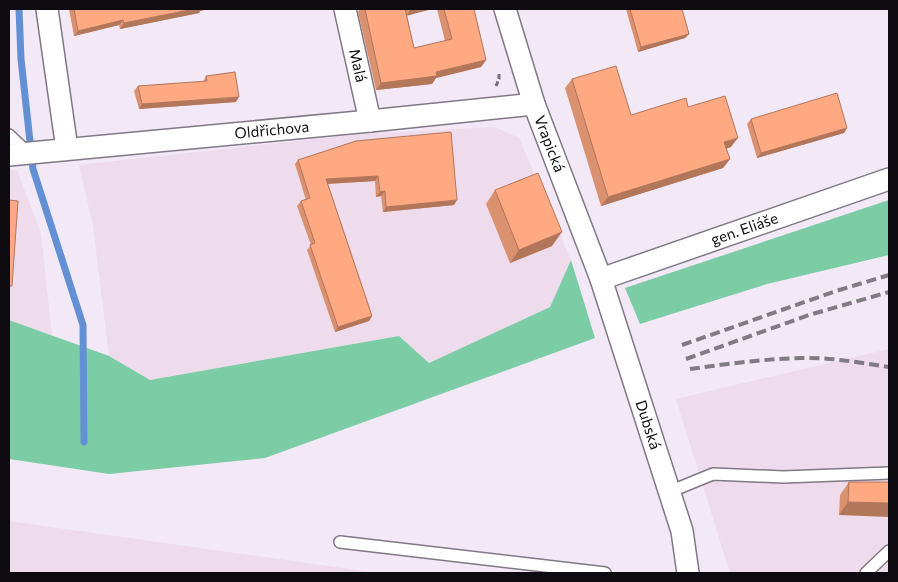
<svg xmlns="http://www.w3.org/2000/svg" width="898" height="582" font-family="Commissioner,sans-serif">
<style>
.industrial{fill:#eedbeb}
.green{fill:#7ccda6}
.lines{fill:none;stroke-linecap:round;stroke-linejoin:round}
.stream{stroke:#6390d4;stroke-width:7}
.service-casing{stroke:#817885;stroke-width:14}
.minor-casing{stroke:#817885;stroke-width:24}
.path{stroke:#756f78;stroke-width:3;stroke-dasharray:5 2.5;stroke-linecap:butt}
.service{stroke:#fff;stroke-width:11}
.minor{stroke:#fff;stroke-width:21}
.rail{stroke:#807a83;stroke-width:4;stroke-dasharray:10 5;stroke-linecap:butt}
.wall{fill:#da9170}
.shaded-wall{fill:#b2765b}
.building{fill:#fea982;stroke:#b2765b}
.labels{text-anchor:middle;stroke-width:4;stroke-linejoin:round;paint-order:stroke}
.street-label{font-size:15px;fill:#0e0b10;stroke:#f2e8f6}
</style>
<rect width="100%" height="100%" fill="#f2e8f6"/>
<g class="industrial">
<path d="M495,127L519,138L571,260L550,307L429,363L399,336L150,380L109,356L93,226L79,165L362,134Z"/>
<path d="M9,170H17L41,234L52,335L9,320Z"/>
<path d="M889,349V573H730L676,399Z"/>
<path d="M9,521L377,573H9Z"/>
</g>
<g class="green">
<path d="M889,200V255L767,284L640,324L625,288Z"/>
<path d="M571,260L595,338L265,458L109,474L9,459V320L109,356L150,380L399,336L429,363L550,307Z"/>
</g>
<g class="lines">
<path class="stream" d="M19,9L21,59L33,169L83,325L84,442"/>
<g class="service-casing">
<g id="service">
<path d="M9,135L28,153"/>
<path d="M669,492L713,474L783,477L889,473"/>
<path d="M340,542L605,573"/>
<path d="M866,573L889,551"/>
</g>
</g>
<g class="minor-casing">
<g id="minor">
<path d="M47,9L67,149"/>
<path id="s1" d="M345,9L370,121"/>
<path id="s2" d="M505,9L534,104L601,279L682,531L688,573"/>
<path id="s3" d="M9,155L370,121L534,104"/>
<path id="s4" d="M601,279L889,179"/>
</g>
</g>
<path class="path" d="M496,86L499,79V73"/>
<use href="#service" class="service"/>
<use href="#minor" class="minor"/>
<g class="rail">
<path d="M682,345L836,291L889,275"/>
<path d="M686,359L809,315L889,292"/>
<path d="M690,369C726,364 764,359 801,358C831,357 860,363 889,367"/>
</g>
</g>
<g class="wall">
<path d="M69,9H207L200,11L199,13L120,29L119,25L74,36Z"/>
<path d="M360,9H432L407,15L414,48L445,41L437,9H474L486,60L481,67L436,78L432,84L376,90L358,12Z"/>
<path d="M626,9H682L689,34L685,38L638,52Z"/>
<path d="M206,76L236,102L139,109L134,91L138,86L203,82Z"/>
<path d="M572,79L631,115L688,107L731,147L726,149L730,159L723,168L601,206L565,88Z"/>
<path d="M751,119L847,128L844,133L757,158L747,124Z"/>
<path d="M356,141L454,205L383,212L381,196L376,197L375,181L328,184L372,316L369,321L335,332L307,250L311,245L297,206L301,201L306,200L295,164L298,160Z"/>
<path d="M495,190L552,246L510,263L486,204Z"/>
<path d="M849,482H889L839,515L840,495Z"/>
</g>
<g class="shaded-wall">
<path d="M194,9H207L200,11L199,13L120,29L124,23Z"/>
<path d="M411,9H432L406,16Z"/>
<path d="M123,20L119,25L74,36L78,31Z"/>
<path d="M689,34L685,38L638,52L641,47Z"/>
<path d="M486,60L481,67L436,78L432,84L376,90L381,83L436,72Z"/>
<path d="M239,97L236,102L139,109L142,104Z"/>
<path d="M847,128L844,133L757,158L761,153Z"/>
<path d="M738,138L731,147L718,151L724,142Z"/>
<path d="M730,159L723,168L601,206L608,197Z"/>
<path d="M378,176L375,181L323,184L326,179Z"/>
<path d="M385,191L381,196L376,197L380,192Z"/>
<path d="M457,200L454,205L383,212L386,207Z"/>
<path d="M562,232L552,246L510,263L519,250Z"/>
<path d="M372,316L369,321L335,332L338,327Z"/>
<path d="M848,502L889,503V517L839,515Z"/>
</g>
<g class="building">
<path d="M74,9H194L124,23L123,20L78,31Z"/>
<path d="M365,9H405L414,48L452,39L444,9H474L486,60L436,72L437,76L381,83Z"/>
<path d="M630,9H682L689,34L641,47Z"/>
<path d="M616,66L631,115L686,98L688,107L725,96L738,138L724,142L730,159L608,197L572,79Z"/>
<path d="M235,72L239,97L142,104L138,86L207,81L206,76Z"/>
<path d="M837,93L847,128L761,153L751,119Z"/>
<path d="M451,132L457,200L386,207L385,191L380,192L378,176L326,179L372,316L338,327L310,245L315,243L301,201L310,198L298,160L356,141Z"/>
<path d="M538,173L562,232L519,250L495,190Z"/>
<path d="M9,200L18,201L12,286H9Z"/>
<path d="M849,482H889V503L848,502Z"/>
</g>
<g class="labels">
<g class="street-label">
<text dy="5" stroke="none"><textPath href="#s1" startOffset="58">Malá</textPath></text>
<text dy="5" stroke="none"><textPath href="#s3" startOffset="264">Oldřichova</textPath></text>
<text dy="5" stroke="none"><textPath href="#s2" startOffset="142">Vrapická</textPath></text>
<text dy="5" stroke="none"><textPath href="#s4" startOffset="152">gen. Eliáše</textPath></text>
<text dy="5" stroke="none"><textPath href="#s2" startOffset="440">Dubská</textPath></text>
</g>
</g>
<rect width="898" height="582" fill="none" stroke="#0e0b10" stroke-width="20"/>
</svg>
